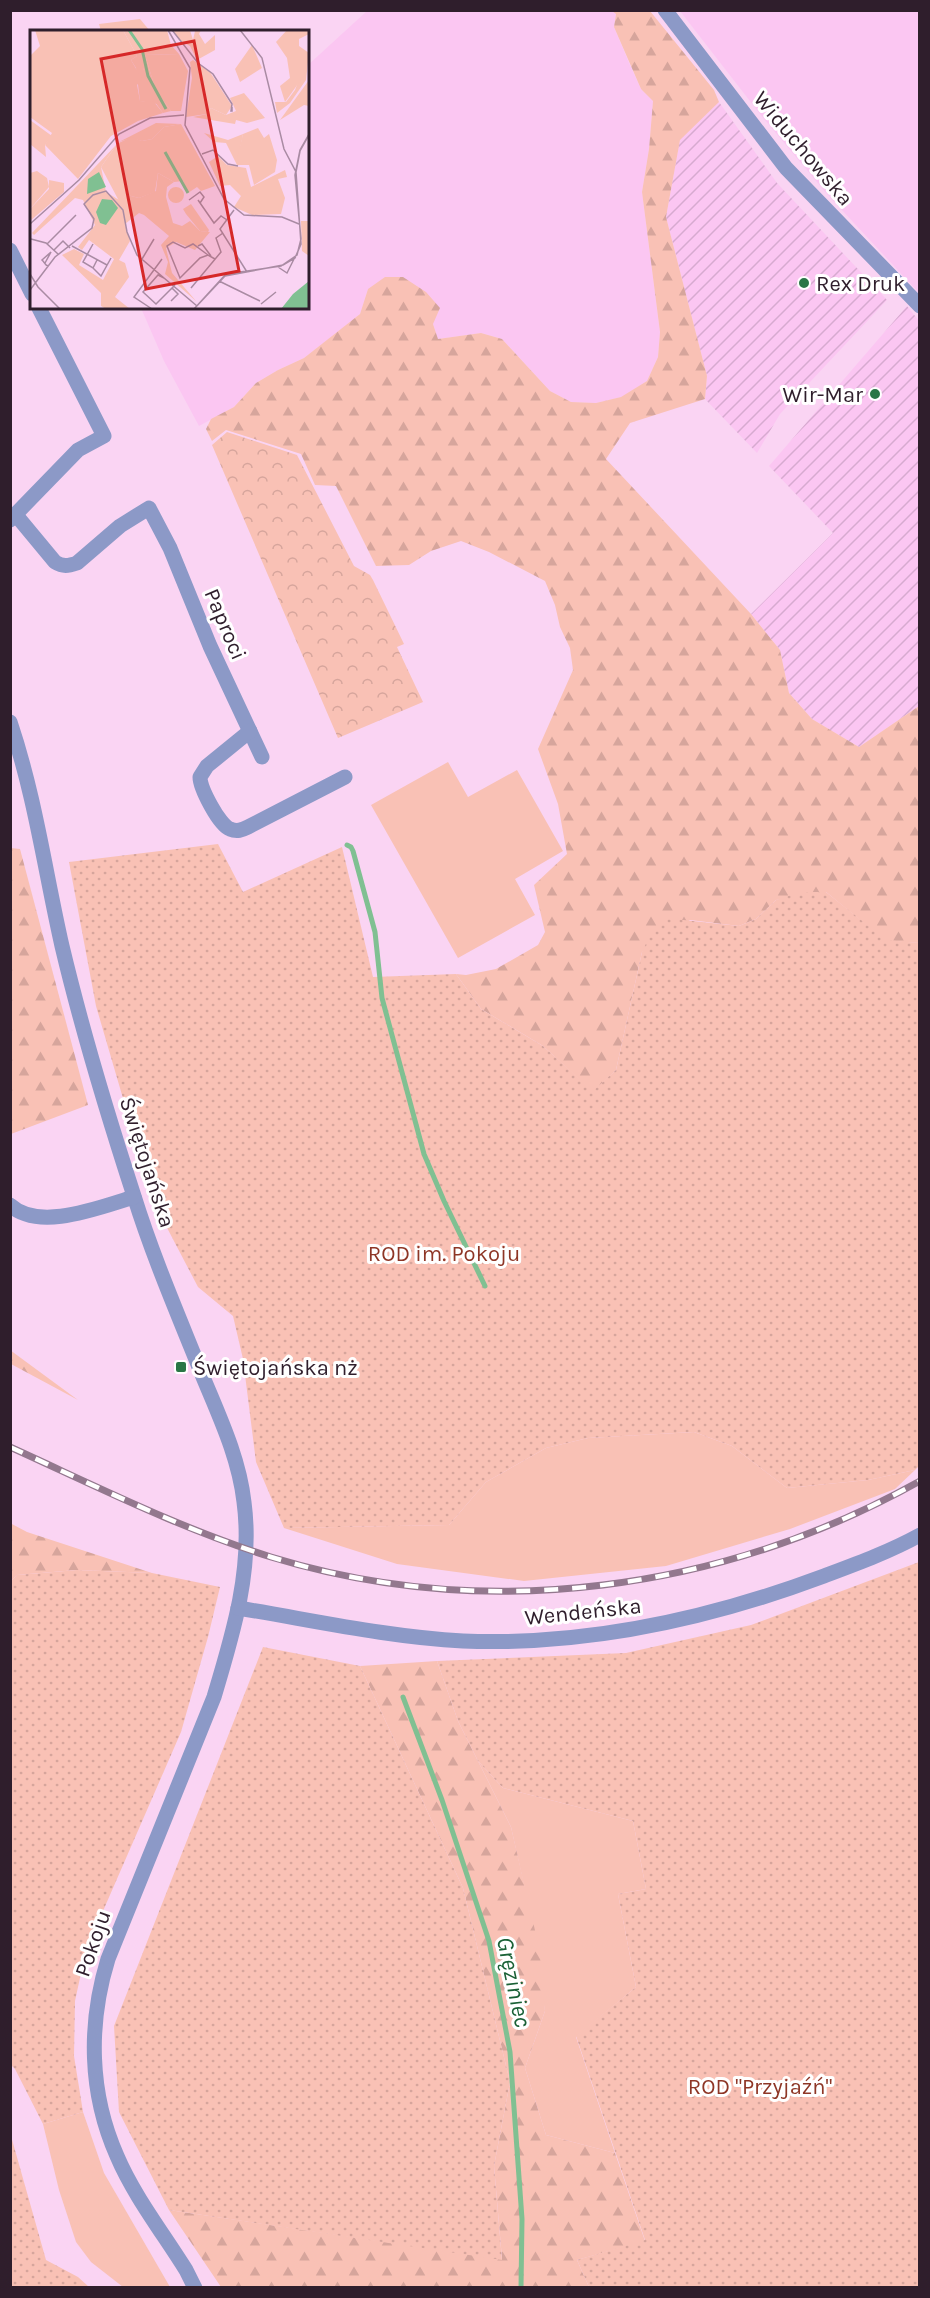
<svg xmlns="http://www.w3.org/2000/svg" width="930" height="2298" font-family="Karla,sans-serif">
<style>
.built{fill:#fbc6f2}
.industrial{fill:url(#industrial-furrows)}
.grass{fill:#f9c1b5}
.forest{fill:url(#forest-firs)}
.park{fill:url(#park-crowns)}
.garden{fill:url(#garden-dots)}
.lines{fill:none;stroke-linecap:round;stroke-linejoin:round}
.stream{stroke:#80c092;stroke-width:5}
.street{stroke:#8c99c7;stroke-width:15}
.rail-casing{stroke:#93788e;stroke-width:7}
.rail{stroke:#fff;stroke-width:4.5;stroke-dasharray:14;stroke-linecap:butt}
.poi-dot{fill:#297646;stroke:#fff;stroke-width:2}
.labels{text-anchor:middle;stroke-width:6;stroke-linejoin:round;paint-order:stroke}
.street-label{font-size:22px;fill:#2f1e2c;stroke:#fff}
.poi-label{font-size:22px;fill:#2f1e2c;stroke:#fff;text-anchor:start}
.park-label{font-size:22px;fill:#8e3626;stroke:#fff}
.water-label{font-size:24px;font-style:italic;fill:#1a6136;stroke:#fff}
.inset-river{fill:none;stroke:#80c092;stroke-width:3}
.inset-road{fill:none;stroke:#a98ba3;stroke-width:1.5}
.view{fill:#d62828;fill-opacity:0.15;stroke:#d62828;stroke-width:3}
.inset-edge{fill:none;stroke:#2f1e2c;stroke-width:3}
</style>
<defs>
<pattern id="industrial-furrows" width="10" height="10" patternUnits="userSpaceOnUse" patternTransform="scale(1.5)"><rect width="10" height="10" fill="#fbc6f2"/><path d="M-1 1l2-2M0 10L10 0M9 11l2-2" fill="none" stroke="#d7aad0"/></pattern>
<pattern id="forest-firs" width="22" height="20" patternUnits="userSpaceOnUse" patternTransform="scale(1.5)"><rect width="22" height="20" fill="#f9c1b5"/><path d="M5 1l3.5 6h-7zM16 11l3.5 6h-7z" fill="#d6a59c"/></pattern>
<pattern id="park-crowns" width="20" height="18" patternUnits="userSpaceOnUse" patternTransform="scale(1.5)"><rect width="20" height="18" fill="#f9c1b5"/><path d="M2 6a3 3 0 1 1 6 0M12 15a3 3 0 1 1 6 0" fill="none" stroke="#d6a59c"/></pattern>
<pattern id="garden-dots" width="8" height="8" patternUnits="userSpaceOnUse" patternTransform="scale(1.5)"><rect width="8" height="8" fill="#f9c1b5"/><path d="M2 2h.1M6 6h.1" fill="none" stroke="#d6a59c" stroke-width="1.8" stroke-linecap="round"/></pattern>
</defs>
<rect width="100%" height="100%" fill="#fad4f3"/>
<g class="built">
<path d="M612,10L616,13L614,27L630,65L641,89L653,101L649,149L642,192L660,332L658,357L647,381L622,397L596,403L571,402L550,391L502,339L481,333L438,339L433,324L368,289L360,314L342,329L304,358L278,370L256,383L234,407L199,426L164,361L141,308H308V65L367,11Z"/>
<path d="M680,11H919V293L827,194L760,114Z"/>
</g>
<g class="industrial">
<path d="M719,102L777,183L887,300L780,414L757,453L705,399L707,376L666,217L680,139Z"/>
<path d="M907,306L920,322L919,706L859,747L812,719L789,693L780,650L751,614L833,533L769,466Z"/>
</g>
<g class="grass">
<path d="M140,19L150,31H101L99,24Z"/>
<path d="M448,762L468,797L517,770L563,851L515,879L535,915L458,958L371,805Z"/>
<path d="M694,1432L732,1446L787,1488L868,1480L915,1470L895,1489L790,1529L666,1566L524,1581L397,1564L284,1528L449,1525L486,1482L546,1448L588,1438Z"/>
<path d="M478,1761L503,1788L633,1821L646,1889L618,1894L636,1987L576,2037L615,2153L546,2135L525,2068L545,2011L524,1885L511,1827Z"/>
<path d="M83,2112L104,2173L170,2287H123L91,2262L76,2242L59,2190L43,2124Z"/>
</g>
<g class="forest">
<path d="M612,11H650L714,90L719,102L680,140L666,217L707,376L705,399L630,423L606,459L751,614L780,650L789,693L812,719L859,747L919,706V943L886,941L826,892L776,900L756,919L739,926L690,920L642,952L616,1070L593,1092L543,1046L481,1009L456,974L466,975L496,969L538,945L545,932L534,885L567,854L558,804L538,749L573,670L570,648L560,627L555,605L545,581L489,552L461,541L431,551L409,565L376,566L336,486L315,485L301,454L226,430L212,441L206,429L211,419L234,407L256,383L278,370L304,358L360,314L368,289L385,277H403L426,292L440,308L433,324L438,339L481,333L502,339L550,391L571,402L596,403L621,397L647,381L658,357L660,332L642,192L649,149L653,101L641,89L614,27L616,14Z"/>
<path d="M11,848L20,849L88,1105L11,1134Z"/>
<path d="M10,1350L78,1400L11,1364Z"/>
<path d="M10,1523L27,1532L152,1573L77,1570L17,1575L11,1581Z"/>
<path d="M437,1661L458,1721L511,1827L540,1952L545,2011L525,2068L546,2135L615,2153L645,2241L577,2260L589,2287H221L169,2210L502,2259L494,2166L510,2082L463,1888L360,1666Z"/>
</g>
<path class="park" d="M227,432L297,455L354,566L370,575L373,580L404,644L397,647L423,702L338,738L212,445Z"/>
<g class="garden">
<path d="M218,844L243,892L342,847L373,977L456,974L481,1009L543,1046L593,1091L616,1070L642,952L653,929L665,918L739,926L756,919L776,900L800,892H826L886,940L919,943V1466L915,1470L868,1480L787,1488L732,1446L694,1432L588,1438L546,1448L486,1482L449,1525L284,1528L256,1462L243,1359L233,1316L198,1287L153,1201L96,1006L69,862Z"/>
<path d="M919,1562V2287H589L577,2260L645,2240L576,2036L636,1987L618,1894L646,1889L633,1821L503,1788L478,1761L458,1721L437,1661L626,1653L751,1625Z"/>
<path d="M77,1570L152,1573L220,1587L208,1637L181,1732L86,1950L75,2001L74,2056L83,2112L43,2124L15,2069L11,2065V1581L17,1575Z"/>
<path d="M263,1647L360,1666L463,1888L510,2082L494,2166L502,2260L169,2210L119,2112L114,2026Z"/>
<path d="M11,2136L46,2260L78,2277L89,2287H11Z"/>
</g>
<g class="lines">
<g class="stream">
<path d="M347,845L351,847L353,851L375,932L382,998L424,1154L444,1201L485,1286"/>
<path d="M403,1697L442,1800L489,1941L510,2052L522,2219L521,2288"/>
</g>
<g class="street">
<path d="M665,10L786,168L920,306"/>
<path d="M10,250L32,294"/>
<path d="M16,515L55,562C63,567 68,566 77,563L120,526L149,508L170,548L210,646L262,757"/>
<path d="M10,520L78,450L104,436L39,308"/>
<path d="M10,722C35,796 45,871 62,946C82,1030 107,1113 134,1196C153,1257 179,1317 203,1377C220,1418 239,1458 244,1502C253,1569 233,1634 214,1697L108,1959C88,2024 89,2093 117,2156C134,2196 163,2233 186,2270L195,2288"/>
<path d="M250,731L207,766L200,777C200,788 219,825 230,829C237,832 242,830 248,827L345,777"/>
<path d="M10,1205C39,1232 100,1207 134,1197"/>
<path d="M238,1608C312,1620 388,1637 463,1641C586,1646 709,1619 824,1576C856,1564 889,1552 920,1535"/>
</g>
<g class="rail-casing">
<path id="rail" d="M10,1447C96,1486 181,1529 271,1557C488,1623 723,1591 920,1481"/>
</g>
<use href="#rail" class="rail"/>
</g>
<g class="poi-dot">
<circle cx="804" cy="283" r="6"/>
<circle cx="875" cy="394" r="6"/>
<rect x="175" y="1361" width="12" height="12" rx="3"/>
</g>
<g class="labels">
<g class="street-label">
<text transform="translate(804 148) rotate(50)" y="8">Widuchowska</text>
<text transform="translate(226 624) rotate(67)" y="8">Paproci</text>
<text transform="translate(148 1162) rotate(72)" y="8">Świętojańska</text>
<text transform="translate(583 1611) rotate(-6)" y="8">Wendeńska</text>
<text transform="translate(92 1943) rotate(-71)" y="8">Pokoju</text>
</g>
<g class="poi-label">
<text x="816" y="291">Rex Druk</text>
<text x="863" y="402" text-anchor="end">Wir-Mar</text>
<text x="193" y="1375">Świętojańska nż</text>
</g>
<g class="park-label">
<text x="444" y="1261">ROD im. Pokoju</text>
<text x="760" y="2094">ROD "Przyjaźń"</text>
</g>
<g class="water-label">
<text transform="translate(514 1982) rotate(78)" y="8">Gręziniec</text>
</g>
</g>
<g transform="translate(30 30)">
<rect width="279" height="279" fill="#fad4f3"/>
<path d="M279,23L276,50L260,73L247,83L245,72H256L265,60ZM106,38H113L127,74L110,71ZM0,90L22,106L15,115L16,127L0,114ZM126,93L151,94L134,97L122,109L112,111L101,108L89,112ZM7,141L17,148L19,157L0,179V143ZM138 165a8 8 0 1 1 16 0a8 8 0 1 1-16 0Z" fill="#f9c1b5"/>
<path d="M93,0H137L141,15L149,24L115,25L126,61L141,81L133,83L122,68L113,38H106L101,30L107,26ZM257,0H279V4L269,9V16L279,23L273,47L255,72L250,56L260,48L257,28L246,12ZM222,15L232,38L210,52L205,39ZM279,50V76L274,75L250,90ZM214,63L235,88L217,93L206,90L205,94L163,87L177,84L181,78L196,85L206,81L200,68ZM174,103L198,110L213,104L207,135L196,113L184,112ZM87,114L71,137L76,162L89,170L97,165L109,168L126,161L128,143L144,152L137,157L136,167L143,193L152,196L160,191L170,201L180,202L165,220L146,212L136,218L142,243L166,271L135,244L138,232L131,215L139,206L114,185L109,183L95,194L100,211L89,230L95,233L99,247L85,267L100,279H76L71,276V263L32,225L44,219L54,224L49,235L73,250L84,229L59,210L52,220L48,217L65,195L53,170L45,168L4,205L2,203ZM188,126L197,135L216,138L221,157L255,140L257,147L248,149L255,168L251,184L222,185L204,177L211,166L200,155L190,156L179,132ZM19,150L34,153V162L0,191V179L19,159Z" fill="#f9c1b5"/>
<path d="M161,174L179,200L178,202L170,201L156,184L153,179Z" fill="#f9c1b5"/>
<path d="M5,0H93L107,26L101,30L112,49L107,55L110,71L124,72L133,83L108,91L81,106L48,149L15,115L22,103L0,87V26L10,16ZM143,0H160L163,10L165,1L171,0L169,4L175,14L185,5V20L167,30L160,16L149,10ZM149,24L158,41L151,81H141L126,61L115,25ZM163,30L180,42L202,76L196,85L181,78L177,84L156,87L162,48L160,32ZM151,94L185,156L171,161L167,157L158,163L153,151L144,152L128,143L125,162L109,168L97,165L89,171L71,137L87,114L101,107L112,111L122,109L134,97ZM228,98L234,108L239,104L247,130L245,142L224,155L219,135H207V129L213,104ZM271,191H279V226L272,221Z" fill="#f9c1b5"/>
<path d="M69,142L76,157L57,164L58,149ZM72,169L82,170L88,178L76,195L70,193L66,182ZM279,251V279H251L263,264Z" fill="#80c092"/>
<path class="inset-river" d="M99,0L112,19L118,46L136,79M135,122L158,163"/>
<path class="inset-road" d="M138,0L160,38L155,95L194,169L214,185L252,187L269,194M142,0L168,33L183,44L202,74L201,81H202V77M172,124L183,120L198,134L208,136M266,142L270,121L279,105M159,170L170,162L174,167L170,173M168,170L184,193L191,186L197,190M204,180L190,199L217,242M0,194L49,150L89,104L120,88L154,85M1,209L16,213L28,224M17,214L46,185M63,214L53,232L63,238L67,230M42,216L77,235M168,216L172,214L181,226M24,220L33,211L40,218M178,225L163,214L155,218L143,212L137,216L150,248L170,228L178,225L185,229M112,229L124,209M15,233L21,222L12,230L13,231L16,235L18,236M248,237L257,243L264,229M63,238L71,246L81,228M0,244L8,257L30,279M134,248L128,245L113,262L126,274L145,255M189,251L230,271M161,258L191,222L186,208L193,203M0,260L25,227L62,198L64,189L54,174L63,165L76,161L93,180L97,202L107,225L167,276M141,271L148,264L142,258M231,274L246,262M122,279L104,267L132,229M164,279L195,246L253,235L265,228L271,214L266,142L254,119L232,28L210,0M164,279L196,244L251,236L267,225L271,209L265,145L270,120L279,104"/>
<path class="view" d="M164,11L209,241L116,259L71,29Z"/>
<rect width="279" height="279" class="inset-edge"/>
</g>
<rect width="930" height="2298" fill="none" stroke="#2f1e2c" stroke-width="24"/>
</svg>
